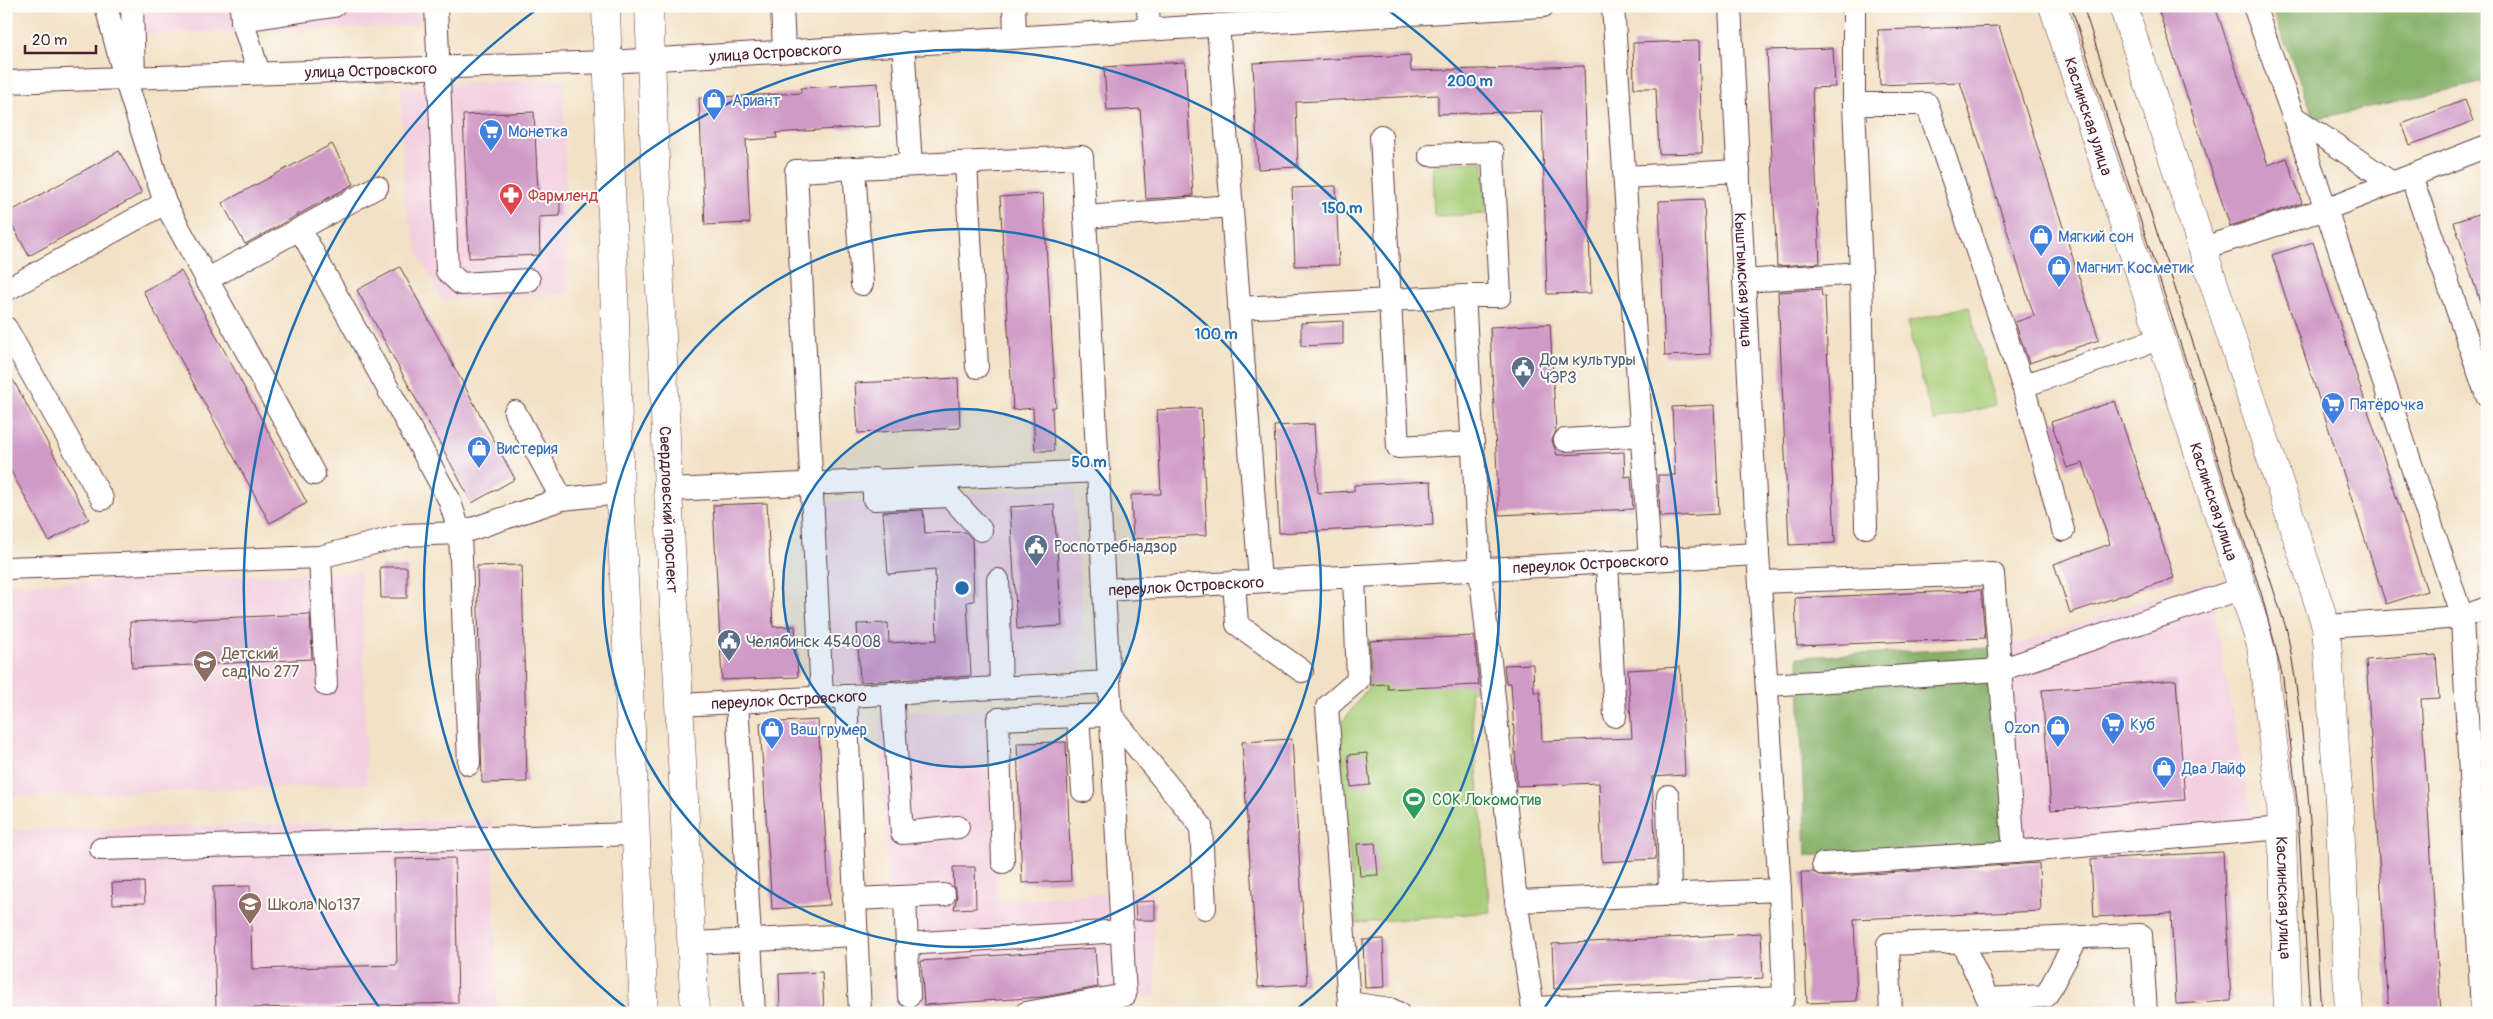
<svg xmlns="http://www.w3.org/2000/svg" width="2493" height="1019" font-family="Pangolin,sans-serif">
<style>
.built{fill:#f3cfdf}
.industrial{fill:#cfbdce}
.green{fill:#a8ce79;stroke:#797652}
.forest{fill:#86b169;stroke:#68684a}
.building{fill:#d09ac7}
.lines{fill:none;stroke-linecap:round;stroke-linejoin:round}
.minor-casing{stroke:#633c42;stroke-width:24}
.major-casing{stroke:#633c42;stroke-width:29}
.minor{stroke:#fff;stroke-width:22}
.major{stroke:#fff;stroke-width:28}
.tram{stroke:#4a1f2b;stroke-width:1}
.ring{fill:none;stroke:#1f6fb2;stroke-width:2.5}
.labels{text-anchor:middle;stroke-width:4;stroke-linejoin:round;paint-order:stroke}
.street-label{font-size:16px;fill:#4a1f2b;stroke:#fdfcf7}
.shop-label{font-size:16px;fill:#366cbe;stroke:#fdfcf7;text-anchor:start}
.health-label{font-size:16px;fill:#be3a42;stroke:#fdfcf7;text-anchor:start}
.service-label{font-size:16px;fill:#4e5e75;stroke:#fdfcf7;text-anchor:start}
.education-label{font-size:16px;fill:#785e54;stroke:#fdfcf7;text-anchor:start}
.leisure-label{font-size:16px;fill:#27864d;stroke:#fdfcf7;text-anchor:start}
.centre{fill:#1f6fb2;stroke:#fdfcf7;stroke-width:2.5}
.ring-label{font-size:15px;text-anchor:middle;font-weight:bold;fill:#1f6fb2;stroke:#fdfcf7;stroke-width:4;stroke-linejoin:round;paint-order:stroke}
</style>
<rect width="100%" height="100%" fill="#fdfcf7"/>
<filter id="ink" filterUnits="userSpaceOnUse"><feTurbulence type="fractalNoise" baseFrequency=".02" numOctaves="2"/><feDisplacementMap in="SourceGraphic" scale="10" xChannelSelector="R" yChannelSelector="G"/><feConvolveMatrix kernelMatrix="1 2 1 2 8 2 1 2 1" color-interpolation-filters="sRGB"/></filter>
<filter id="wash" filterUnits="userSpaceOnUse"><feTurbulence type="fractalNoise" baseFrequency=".0096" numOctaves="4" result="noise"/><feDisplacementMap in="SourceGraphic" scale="20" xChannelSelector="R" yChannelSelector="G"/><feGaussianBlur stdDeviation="1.12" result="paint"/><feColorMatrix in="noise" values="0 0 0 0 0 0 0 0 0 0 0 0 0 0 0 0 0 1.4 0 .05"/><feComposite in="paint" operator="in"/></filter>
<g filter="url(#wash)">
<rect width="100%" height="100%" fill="#f2e1c5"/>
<g class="built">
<path d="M119,6H416L418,26L125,35Z"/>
<path d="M563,79L569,293L442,300L419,255L404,200L401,86Z"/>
<path d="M1074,488L1085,668L835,684L824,503Z"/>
<path d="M361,572L367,784L6,797V584Z"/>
<path d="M2208,580L2254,828L2017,843L2008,647Z"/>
<path d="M985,709L998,901L1152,890L1156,996L895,1009L879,715Z"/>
<path d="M492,820L497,1013H6V830Z"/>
</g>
<path class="industrial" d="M2051,1010V1013H1954Z"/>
<g class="green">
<path d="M1484,162L1486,214L1434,216L1432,164Z"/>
<path d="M1969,306L1995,405L1933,421L1907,322Z"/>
<path d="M1476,636L1479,685L1470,692L1490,912L1356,923L1338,728L1370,685L1368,641Z"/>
</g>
<g class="forest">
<path d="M2270,6H2487V96L2481,83L2315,119Z"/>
<path d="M2008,647L2017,843L1806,856L1798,657Z"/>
</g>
<g id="blocks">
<g class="building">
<path d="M2157,6H2215L2268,165L2287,158L2302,203L2230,226Z"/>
<path d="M1999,26L2099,340L2029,363L2015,322L2034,316L1960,82L1880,85L1878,30Z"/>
<path d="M1699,41L1702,153L1659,154L1656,88H1634L1633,43Z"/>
<path d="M1833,48L1835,87L1812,88L1820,263L1777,266L1767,50Z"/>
<path d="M1410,55L1411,71L1584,66L1591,293L1547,294L1542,111L1438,114V95L1296,102L1298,167L1258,169L1253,63Z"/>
<path d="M1185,62L1193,196L1146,199L1140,109L1107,111L1104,67Z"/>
<path d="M878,83L880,126L776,133L777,138L746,140L750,223L705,225L699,98L801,93V88Z"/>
<path d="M2465,100L2473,121L2410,145L2402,124Z"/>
<path d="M534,112L538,193H560V216L539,217L540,255L469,258L463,115Z"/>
<path d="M332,144L354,184L245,244L222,203Z"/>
<path d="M119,151L142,193L29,256L6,214Z"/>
<path d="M1336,186L1339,265L1295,266L1292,188Z"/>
<path d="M1043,194L1056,407H1052L1054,451H1035L1033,408L1013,410L1000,197Z"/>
<path d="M1704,199L1710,354L1665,356L1659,201Z"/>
<path d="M2487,211V310L2483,311L2454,222Z"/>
<path d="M2313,242L2427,591L2386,604L2272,255Z"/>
<path d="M400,267L515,479L472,503L357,290Z"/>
<path d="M181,271L307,503L270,523L143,291Z"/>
<path d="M1821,289L1822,297L1825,296L1835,543L1789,545L1778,292Z"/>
<path d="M1343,321V344L1301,346V323Z"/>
<path d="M1550,324L1556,431L1552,440L1557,455L1624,452L1625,477L1631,476L1633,509L1499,515L1490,327Z"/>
<path d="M6,367L89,519L49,541L6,462Z"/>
<path d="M958,378L960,428L858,433L855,383Z"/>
<path d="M2115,401L2174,578L2070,613L2054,564L2110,544L2083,463L2067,468L2051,422Z"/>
<path d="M1714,405L1719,514L1660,517L1658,475H1675L1672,407Z"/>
<path d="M1201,408L1207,535L1133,539L1131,495L1161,494L1157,410Z"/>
<path d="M1314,424L1318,493L1354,491V485L1431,481L1433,525L1279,533L1274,426Z"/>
<path d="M767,503L773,627L795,626L798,677L722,680L713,505Z"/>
<path d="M1054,504L1062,626L1017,629L1010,507Z"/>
<path d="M923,510L925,533L965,532L972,539L974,601L967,602L971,676L860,682L857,624L888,623L889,643L937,640L935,570L888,574L883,512Z"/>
<path d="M522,565L527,782L482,783L477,566Z"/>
<path d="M380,567H407V598H381Z"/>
<path d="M1981,590L1985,638L1797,646L1795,598Z"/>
<path d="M310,614L312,659L132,668L130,622Z"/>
<path d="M1474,636L1479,685L1388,689V684L1370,685V641Z"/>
<path d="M2436,655L2439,698L2421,699L2441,1013H2389L2366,660Z"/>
<path d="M1533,664L1534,692H1540L1542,741L1632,738L1628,670L1680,667L1685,775L1652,777L1656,859L1602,862L1599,783L1517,786L1511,683H1506L1504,665Z"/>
<path d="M2176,680L2185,800L2051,810L2042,690Z"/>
<path d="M818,720L830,905L772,909L760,723Z"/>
<path d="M1292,739L1307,984L1258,987L1242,742Z"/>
<path d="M1066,742L1071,881L1022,883L1017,743Z"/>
<path d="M1367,753L1370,785L1351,787L1348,755Z"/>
<path d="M1375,843L1378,875L1360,876L1357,844Z"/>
<path d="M2223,852L2231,1001L2176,1004L2171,913L2094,917L2091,859Z"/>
<path d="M455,858L458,1003L216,1009L213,887L250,886L252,969L397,965L395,859Z"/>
<path d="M2039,863L2041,911L1854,919L1857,1001L1807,1003L1801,872H1813L1824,877Z"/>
<path d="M953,867H975L976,908L954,909L957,895L954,887Z"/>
<path d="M144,882L145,903L113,904L112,883Z"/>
<path d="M1155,901V920H1136L1135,902Z"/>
<path d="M1761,933L1763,978L1554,989L1552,944Z"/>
<path d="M1383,939L1385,987L1365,988L1363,940Z"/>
<path d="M1095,948L1098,987L1043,997L924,1005L921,961Z"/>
<path d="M822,972L824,1013H780L779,974Z"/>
</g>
</g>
</g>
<g filter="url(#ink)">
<use href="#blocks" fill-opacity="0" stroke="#633c42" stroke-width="1"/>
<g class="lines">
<g class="minor-casing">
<g id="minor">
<path d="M106,6L125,78L165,203L314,474"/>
<path d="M132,6L134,76"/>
<path d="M436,6L447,271L461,284L529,280"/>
<path d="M782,6L784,50"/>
<path d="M1014,6L1015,37"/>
<path d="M1148,6L1149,29"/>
<path d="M1613,6L1650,560"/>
<path id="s1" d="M1730,6L1758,554L1780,890"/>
<path d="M1854,6V104H1927L2023,386"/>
<path d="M2254,6L2326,209L2462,617L2482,1013"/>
<path d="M241,7L242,20L259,73"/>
<path d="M242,20L334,6"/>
<path d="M1218,25L1260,581"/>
<path d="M903,43L911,165"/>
<path id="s2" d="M6,82L609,62L1543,6"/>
<path d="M2295,118L2392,183"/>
<path d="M1381,136L1398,447L1473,443"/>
<path d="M966,163L977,367"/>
<path d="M854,168L862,284"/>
<path d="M2411,176L2487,396"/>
<path d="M1625,177L1739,171"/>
<path d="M1085,217L1232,206"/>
<path d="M300,229L449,499L460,533L469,764"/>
<path d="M2203,248L2326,209L2487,146"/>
<path d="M1861,273L1866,527"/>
<path d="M206,280L377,187"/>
<path d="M1744,281L1861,273L1854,104"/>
<path d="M6,290L165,203"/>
<path d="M1464,296L1480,569L1516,901L1533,1008L1784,998L1780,890L1516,901"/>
<path d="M1239,308L1464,296H1500L1493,153L1430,155"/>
<path d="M6,328L102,499"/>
<path d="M515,412L562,499"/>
<path d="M1565,440L1642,435"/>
<path d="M874,479V499L950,496L981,530"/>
<path d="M668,490L1099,471"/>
<path d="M2063,530L2023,386L2162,338"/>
<path d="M320,557L326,685"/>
<path d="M1607,562L1615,716"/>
<path d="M6,568L320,557L405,535L460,533L562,499L620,493"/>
<path d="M1354,576L1358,680L1327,707L1349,1003L1390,1009L1398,1013"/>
<path d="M998,580L1001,687"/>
<path d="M1234,582L1237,624L1302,671"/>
<path d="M1760,582L1993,574L2014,852"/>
<path d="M2326,626L2462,617L2487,608"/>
<path d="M1767,685L2000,670L2243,588"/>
<path d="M892,693L902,833L958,827"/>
<path d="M846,696L860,1013"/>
<path d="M822,697L796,171L1082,157L1104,590"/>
<path d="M737,702L754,1013"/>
<path id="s3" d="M680,705L1109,682L1104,590L1758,554"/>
<path d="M1078,716L1083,791"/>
<path d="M1668,796L1670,895"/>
<path d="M101,849L636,834"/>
<path d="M1003,862L998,719L1111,715L1201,826L1205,908"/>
<path d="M1823,864L2014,852L2282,828"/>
<path d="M905,897L909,996"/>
<path d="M854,899L944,895"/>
<path d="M1962,942L1988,999L2046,996L2077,938"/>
<path d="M692,943L856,935"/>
<path d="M921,943L1122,931"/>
<path d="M1026,1013L1125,995L1109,682"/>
<path d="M1891,1013L1888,944L2141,935L2146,1013"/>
</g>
</g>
<g class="major-casing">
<g id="major">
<path d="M606,6L620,493L644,1013"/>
<path id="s4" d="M649,6L668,490L695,1013"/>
<path id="s5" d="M2053,6L2261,645L2281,805L2288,1013"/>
<path d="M2123,6L2326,626L2339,801L2349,1013"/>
</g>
</g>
<use href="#minor" class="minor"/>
<use href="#major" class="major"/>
<g class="tram">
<path d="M2071,6L2262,596L2283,678L2297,801L2310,1013"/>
<path d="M2083,6L2287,631C2311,757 2313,885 2321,1013"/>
</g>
</g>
</g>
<circle cx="962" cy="588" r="179" fill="#1f6fb2" fill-opacity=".12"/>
<g class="ring">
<circle cx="962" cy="588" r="179"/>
<circle cx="962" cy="588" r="359"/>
<path d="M631 1012A538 538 0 1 1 1293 1012"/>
<path d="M381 1010A718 718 0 0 1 540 7M1384 7A718 718 0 0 1 1543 1010"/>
</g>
<defs>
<g id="shop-pin" transform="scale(1.25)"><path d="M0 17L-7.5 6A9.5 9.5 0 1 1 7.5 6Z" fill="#3f7fe0" stroke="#fdfcf7"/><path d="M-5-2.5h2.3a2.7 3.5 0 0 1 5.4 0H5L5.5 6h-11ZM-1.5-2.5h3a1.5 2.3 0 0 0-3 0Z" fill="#fff"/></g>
<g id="supermarket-pin" transform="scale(1.25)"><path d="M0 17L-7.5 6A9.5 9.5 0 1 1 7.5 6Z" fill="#3f7fe0" stroke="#fdfcf7"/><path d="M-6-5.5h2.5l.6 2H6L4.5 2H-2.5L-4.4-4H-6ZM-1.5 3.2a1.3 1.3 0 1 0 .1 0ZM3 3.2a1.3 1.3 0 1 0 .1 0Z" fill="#fff"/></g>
<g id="pharmacy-pin" transform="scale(1.25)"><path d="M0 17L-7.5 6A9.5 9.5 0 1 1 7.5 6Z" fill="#e0444e" stroke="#fdfcf7"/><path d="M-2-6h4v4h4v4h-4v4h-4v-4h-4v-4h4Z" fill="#fff"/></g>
<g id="civic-pin" transform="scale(1.25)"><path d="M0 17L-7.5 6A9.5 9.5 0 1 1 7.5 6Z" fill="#5c6f8a" stroke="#fdfcf7"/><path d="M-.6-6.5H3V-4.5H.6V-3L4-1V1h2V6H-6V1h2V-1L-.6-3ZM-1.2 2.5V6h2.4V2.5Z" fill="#fff"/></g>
<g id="school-pin" transform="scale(1.25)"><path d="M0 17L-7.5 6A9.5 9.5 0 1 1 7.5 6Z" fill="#8d6e63" stroke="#fdfcf7"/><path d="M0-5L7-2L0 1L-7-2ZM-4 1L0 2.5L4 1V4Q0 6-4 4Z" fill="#fff"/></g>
<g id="stadium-pin" transform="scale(1.25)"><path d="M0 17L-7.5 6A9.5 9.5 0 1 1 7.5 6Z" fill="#2e9e5b" stroke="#fdfcf7"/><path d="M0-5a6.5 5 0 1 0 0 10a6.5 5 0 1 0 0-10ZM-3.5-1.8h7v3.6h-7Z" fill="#fff"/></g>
</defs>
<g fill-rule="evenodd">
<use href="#shop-pin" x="714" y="100"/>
<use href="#supermarket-pin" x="491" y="131"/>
<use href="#pharmacy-pin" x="511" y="195"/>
<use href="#shop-pin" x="2041" y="236"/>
<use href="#shop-pin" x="2059" y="267"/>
<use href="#civic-pin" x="1523" y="368"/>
<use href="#supermarket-pin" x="2333" y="404"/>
<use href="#shop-pin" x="479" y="448"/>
<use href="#civic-pin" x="1036" y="546"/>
<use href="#civic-pin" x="729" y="641"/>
<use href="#school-pin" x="205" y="662"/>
<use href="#supermarket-pin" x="2113" y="724"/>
<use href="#shop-pin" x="2058" y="727"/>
<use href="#shop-pin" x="772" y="729"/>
<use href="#shop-pin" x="2164" y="768"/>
<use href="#stadium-pin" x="1414" y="799"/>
<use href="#school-pin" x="250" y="904"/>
</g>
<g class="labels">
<g class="street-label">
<text dy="6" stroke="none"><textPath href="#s2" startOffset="770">улица Островского</textPath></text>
<text dy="6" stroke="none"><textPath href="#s2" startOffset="365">улица Островского</textPath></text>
<text dy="6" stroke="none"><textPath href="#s5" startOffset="116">Каслинская улица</textPath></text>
<text dy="6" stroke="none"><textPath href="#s1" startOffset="274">Кыштымская улица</textPath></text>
<text dy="6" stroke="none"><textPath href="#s5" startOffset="521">Каслинская улица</textPath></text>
<text dy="6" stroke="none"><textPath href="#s4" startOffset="504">Свердловский проспект</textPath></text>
<text dy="6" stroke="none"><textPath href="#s3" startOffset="1009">переулок Островского</textPath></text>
<text dy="6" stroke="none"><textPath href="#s3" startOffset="604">переулок Островского</textPath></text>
<text dy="6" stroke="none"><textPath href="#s3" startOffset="109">переулок Островского</textPath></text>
<text dy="6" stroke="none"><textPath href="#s5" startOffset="926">Каслинская улица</textPath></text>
</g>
<g class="shop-label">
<text x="732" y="106">Ариант</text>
<text x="508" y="137">Монетка</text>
<text x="2058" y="242">Мягкий сон</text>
<text x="2076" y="273">Магнит Косметик</text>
<text x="2350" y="410">Пятёрочка</text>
<text x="496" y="454">Вистерия</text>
<text x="2130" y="730">Куб</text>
<text x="2040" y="733" text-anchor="end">Ozon</text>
<text x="790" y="735">Ваш грумер</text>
<text x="2182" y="774">Два Лайф</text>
</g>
<g class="health-label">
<text x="528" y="201">Фармленд</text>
</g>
<g class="service-label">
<text x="1540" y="365">Дом культуры<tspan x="1540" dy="18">ЧЭРЗ</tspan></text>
<text x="1054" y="552">Роспотребнадзор</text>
<text x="746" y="647">Челябинск 454008</text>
</g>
<g class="education-label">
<text x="222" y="659">Детский<tspan x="222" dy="18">сад № 277</tspan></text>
<text x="268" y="910">Школа №137</text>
</g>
<g class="leisure-label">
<text x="1432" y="805">СОК Локомотив</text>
</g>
</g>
<circle cx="962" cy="588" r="8" class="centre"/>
<g class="ring-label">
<text x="1470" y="86">200 m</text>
<text x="1342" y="213">150 m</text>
<text x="1216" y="339">100 m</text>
<text x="1089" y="467">50 m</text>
</g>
<rect width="2493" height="1019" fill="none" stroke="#fdfcf7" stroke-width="25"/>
<path d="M25 45v8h71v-8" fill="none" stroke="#4a1f2b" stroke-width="2.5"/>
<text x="32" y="45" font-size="15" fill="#4a1f2b" stroke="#fdfcf7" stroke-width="4" paint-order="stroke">20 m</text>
</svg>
